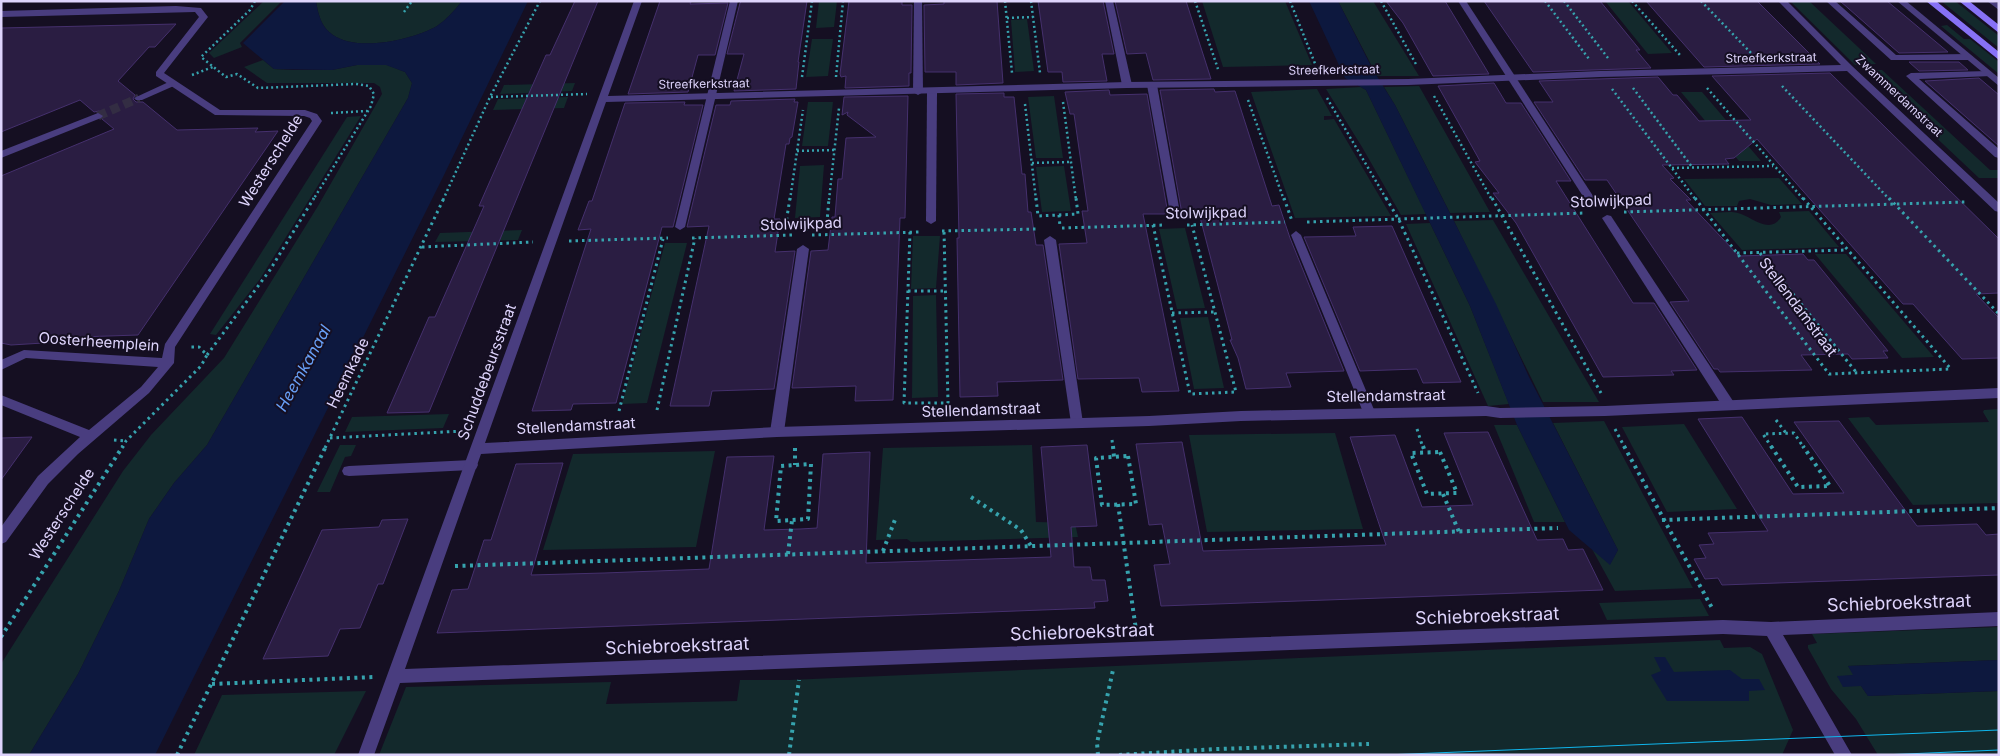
<svg xmlns="http://www.w3.org/2000/svg" width="2000" height="756" font-family="Inter,sans-serif">
<style>
.green{fill:#13292c}
.water{fill:#0d183e}
.building{fill:#2a1d42;stroke:#45306d}
.lines{fill:none;stroke-linecap:round;stroke-linejoin:round}
.pedestrian-tunnel{stroke:#332d43;stroke-width:9;stroke-dasharray:9 5;stroke-linecap:butt}
.path-far2{stroke:#36a3ae;stroke-width:2.5;stroke-dasharray:2 3;stroke-linecap:butt}
.path-far1{stroke:#36a3ae;stroke-width:3;stroke-dasharray:2.5 4;stroke-linecap:butt}
.path{stroke:#36a3ae;stroke-width:4;stroke-dasharray:3 4.5;stroke-linecap:butt}
.service{fill:#493d7f;fill-rule:evenodd}
.pedestrian{fill:#493d7f;fill-rule:evenodd}
.minor{fill:#493d7f;fill-rule:evenodd}
.secondary{fill:#8771f6;fill-rule:evenodd}
.tram{stroke:#0fb6ed;stroke-width:1}
.labels{text-anchor:middle;stroke-width:4;stroke-linejoin:round;paint-order:stroke}
.far-street-label{font-size:12px;fill:#ded4fc;stroke:#150f22}
.street-label{font-size:15px;fill:#ded4fc;stroke:#150f22}
.water-label{font-size:16px;font-style:italic;fill:#689ff6;stroke:#150f22}
.near-street-label{font-size:18px;fill:#ded4fc;stroke:#150f22}
</style>
<rect width="100%" height="100%" fill="#150f22"/>
<g class="green">
<path d="M264,1H282L240,43L242,47L214,58L209,53Z"/>
<path d="M316,1H462C455,10 447,19 437,26C413,40 357,52 333,35C321,27 318,14 316,1Z"/>
<path d="M819,1H837L834,27L816,28Z"/>
<path d="M1202,1H1285L1312,65L1223,67Z"/>
<path d="M1338,1H1373L1419,76H1377Z"/>
<path d="M1605,1H1628L1672,53L1648,54Z"/>
<path d="M1790,1H1809L1876,64L1855,65Z"/>
<path d="M1941,1H1955L1999,36V48Z"/>
<path d="M1027,19L1034,71L1015,72L1011,20Z"/>
<path d="M1947,25L1964,39H1970L1999,62V74L1941,26Z"/>
<path d="M812,39H833L828,76L806,77Z"/>
<path d="M263,60L274,69L294,70H332L357,65H387L405,72L412,83L408,98L207,445L174,483L149,519L119,591L78,674L29,755H1V664L123,471L151,435L224,358L318,206L382,94L380,87L374,83H267L244,67Z"/>
<path d="M1864,70H1882L1990,170H1999V178H1979L1890,94L1901,93L1888,81H1876Z"/>
<path d="M575,83L572,91L500,94L504,85Z"/>
<path d="M1419,86L1490,212L1450,213L1395,105L1384,87Z"/>
<path d="M1361,87L1366,90L1426,214L1401,215L1362,147L1326,89Z"/>
<path d="M1317,89L1332,116H1324V120L1334,119L1391,216L1295,218L1251,92Z"/>
<path d="M1681,92H1702L1761,161H1739Z"/>
<path d="M1054,96L1063,158H1036L1028,97Z"/>
<path d="M568,97L564,108L493,110L498,99Z"/>
<path d="M808,102H833L828,146H802Z"/>
<path d="M361,116L260,279L216,335L210,334L347,117Z"/>
<path d="M824,165L820,217L795,218L800,166Z"/>
<path d="M1064,166L1071,211L1042,212L1036,167Z"/>
<path d="M1779,178L1802,204L1771,205L1750,199L1739,201L1737,206H1705L1684,179Z"/>
<path d="M1809,211L1839,247L1742,250L1710,213C1719,213 1730,211 1738,213C1749,215 1770,236 1781,217L1779,212Z"/>
<path d="M1493,220L1599,402H1543L1454,221Z"/>
<path d="M1430,223L1470,306L1509,404L1488,406L1406,224Z"/>
<path d="M1185,228L1205,308L1177,309L1159,229Z"/>
<path d="M522,230L518,240L435,242L440,233Z"/>
<path d="M913,236H940L936,288L911,289Z"/>
<path d="M665,243H687L647,403L622,404Z"/>
<path d="M1815,254H1846L1934,357L1902,358Z"/>
<path d="M936,295L938,397L912,398L913,296Z"/>
<path d="M1208,317L1224,388L1194,389L1180,318Z"/>
<path d="M1999,409V503L1913,505L1848,418L1869,417L1876,425L1989,422L1983,412L1984,410Z"/>
<path d="M449,414L443,428L345,432L352,417Z"/>
<path d="M1604,421L1693,588L1615,591L1592,549L1610,564L1618,550L1553,423Z"/>
<path d="M1684,424L1737,509L1667,512L1622,427Z"/>
<path d="M1494,425H1517L1565,522H1534Z"/>
<path d="M1335,433L1363,529L1207,532L1189,435Z"/>
<path d="M340,445H356L351,456L345,457L330,492H317Z"/>
<path d="M1032,445L1036,522L1075,523L1078,537L911,542L907,539L876,540L883,448Z"/>
<path d="M715,451L696,547L543,550L573,454Z"/>
<path d="M1700,599L1709,616L1607,620L1599,603Z"/>
<path d="M1999,627V660L1848,666L1854,675L1837,677L1861,686L1868,696L1999,691V755H1878L1856,719L1831,689L1808,648V645L1817,643L1812,634Z"/>
<path d="M1720,640L1724,648L1750,647L1762,654L1793,730L1782,755H379L406,687L611,682L606,704L737,701L740,680H789Z"/>
<path d="M366,691L334,755H194L222,695Z"/>
</g>
<g class="water">
<path d="M285,1H316C318,14 321,27 333,35C357,52 413,40 437,26C447,19 455,10 462,1H528L444,175L155,755H29L78,674L119,591L149,519L174,483L207,445L408,98L412,83L405,72L386,65H357L332,70L274,69L243,43Z"/>
<path d="M1309,1H1338L1373,70L1395,105L1496,304L1529,377L1618,550L1610,565L1569,530L1517,425L1470,306L1366,90L1345,78Z"/>
<path d="M1654,657H1665L1674,672L1730,670L1742,679H1759L1765,690L1749,691V701H1667L1651,675L1661,671Z"/>
<path d="M1999,660V691L1868,696L1861,686L1843,687L1837,676L1853,675L1848,666Z"/>
</g>
<g class="building">
<path d="M575,1H598L429,412L387,413L429,317H435L484,206H479L490,181L546,55H550Z"/>
<path d="M660,1H686L691,2L690,4L728,3L715,55H698L688,92L628,94Z"/>
<path d="M742,1H807L798,62H799L796,89L734,91L744,54H727L740,3Z"/>
<path d="M849,1H902V5H912L911,73H909V86L845,88L846,76L841,77L840,74Z"/>
<path d="M944,1H997L1003,83L956,85V72H925L924,5L944,4Z"/>
<path d="M1038,1H1103L1114,54H1102L1107,81L1063,82L1062,72H1048Z"/>
<path d="M1115,1H1186L1211,79L1153,80L1146,53L1127,54Z"/>
<path d="M1386,1H1445L1489,74L1433,76L1403,23Z"/>
<path d="M1484,1H1600L1640,50H1636L1651,68L1533,72Z"/>
<path d="M1646,1H1757L1820,64L1704,67Z"/>
<path d="M1840,1H1887L1948,52L1899,53Z"/>
<path d="M176,24L155,47H149L118,81L135,95L133,99L136,102H143L177,130L258,128L255,132L278,131L138,335L79,337L76,341L11,345L1,343V176L114,129L102,119L104,114L99,111L94,112L80,100L1,132V28Z"/>
<path d="M1909,62H1959L1968,70L1919,71Z"/>
<path d="M1830,73L1999,239V293L1976,294L1999,318V358L1962,359L1913,304H1903L1757,139L1734,158L1725,159L1729,164L1662,165L1674,178L1670,179L1691,200H1686L1739,256L1803,254L1808,260H1814L1888,351H1883L1888,358L1852,359L1848,354L1801,355L1812,370L1720,372L1718,369H1714L1670,302L1689,301L1607,180H1585L1534,102H1553L1539,81L1658,77L1673,95H1677L1699,121L1751,120L1712,76Z"/>
<path d="M1979,78L1999,95V146L1925,81Z"/>
<path d="M1494,83L1506,103H1521L1571,181H1556L1633,303H1654L1697,370L1671,371L1674,375L1603,377L1516,223L1493,193H1499L1475,162L1480,161L1438,86Z"/>
<path d="M1214,89L1215,92L1235,91L1272,206L1279,205L1290,238L1344,371L1286,373L1291,387L1246,389L1238,358L1230,340H1232L1199,213L1182,214L1160,90Z"/>
<path d="M1109,90L1110,95L1147,94L1168,214H1143L1179,391L1142,392L1139,378L1078,379L1059,244L1087,243L1082,211H1088L1074,114H1070L1065,92Z"/>
<path d="M1004,93V97H1014L1022,174H1025L1028,212H1031L1036,245H1043L1063,380L997,382L998,396L960,397L957,238H959L956,94Z"/>
<path d="M908,96L905,218H900L893,400L855,401L856,386L792,388L811,251L828,250L832,217H835L838,179H842L846,138L876,137L847,115L848,112L842,115L844,97Z"/>
<path d="M795,99L794,102H798L792,137L790,138L789,144H786L774,219H780L775,252L795,251L774,389L712,391L709,406H670L709,226L687,227L716,105H730L731,101Z"/>
<path d="M685,102L684,105H703L673,227H662L616,403L573,404L571,410L532,411L591,229L578,230L589,201H592L625,103Z"/>
<path d="M1392,226L1446,348L1461,382L1423,383L1417,369L1360,371L1304,237L1356,236L1353,227Z"/>
<path d="M1742,417L1793,494L1844,493L1794,422L1839,421L1917,526L1977,524L1986,535L1999,534V575L1722,585L1718,578L1705,579L1694,559L1706,558L1699,545L1714,544L1708,533L1768,531L1698,419Z"/>
<path d="M1488,432L1537,540L1563,539L1568,550L1583,549L1603,590L1161,606L1154,565L1170,564L1162,524L1149,525L1136,444L1182,442L1203,551L1386,545L1350,437L1395,435L1422,507L1473,505L1444,433Z"/>
<path d="M32,437L1,480V438Z"/>
<path d="M1087,445L1097,526L1071,527L1074,567H1090L1092,580H1105L1108,601L1094,602L1095,608L437,633L452,590L468,589L484,540H491L516,464L563,463L531,575L604,573L709,569L727,457L774,456L764,530L800,529L817,528L823,454L870,452L866,563L1051,557L1041,447Z"/>
<path d="M408,519L383,584H378L360,628L340,629L328,656L263,659L322,530L379,527L382,520Z"/>
</g>
<g class="lines">
<path class="pedestrian-tunnel" d="M98,116L139,98"/>
<g class="path-far2">
<path d="M255,1L250,10L201,57L226,77L237,74L258,88L356,84L369,86L374,94L371,106L313,200"/>
<path d="M1005,1L1012,73"/>
<path d="M1031,1L1040,73"/>
<path d="M1195,1L1218,69"/>
<path d="M1290,1L1316,66"/>
<path d="M1381,1L1417,66"/>
<path d="M1545,1L1589,59"/>
<path d="M1564,1L1608,58"/>
<path d="M1632,1L1680,55"/>
<path d="M1701,1L1753,55"/>
<path d="M404,12L412,1"/>
<path d="M1007,18L1033,17"/>
<path d="M192,75L213,67"/>
<path d="M802,77L812,1"/>
<path d="M836,77L843,1"/>
<path d="M1782,86L1890,200"/>
<path d="M1633,88L1692,167"/>
<path d="M1707,88L1804,200"/>
<path d="M1612,89L1696,200"/>
<path d="M1434,96L1492,200"/>
<path d="M491,97L587,94"/>
<path d="M1327,98L1387,200"/>
<path d="M1248,100L1284,200"/>
<path d="M1063,102L1076,200"/>
<path d="M1025,104L1036,200"/>
<path d="M331,113L367,111"/>
<path d="M797,151L835,150"/>
<path d="M1032,163L1071,162"/>
<path d="M1672,168L1773,166"/>
<path d="M443,200L490,97L540,1"/>
<path d="M790,200L803,110"/>
<path d="M829,200L839,108"/>
</g>
<g class="path-far1">
<path d="M790,198L786,223L827,222L829,198"/>
<path d="M1036,198L1038,216L1078,214L1076,198"/>
<path d="M1284,198L1292,221"/>
<path d="M1386,198L1399,220L1478,393"/>
<path d="M1492,198L1601,393"/>
<path d="M1695,198L1829,374L1950,369"/>
<path d="M1803,198L1950,368"/>
<path d="M1889,198L1999,314"/>
<path d="M1624,212L1965,202"/>
<path d="M1059,215L1060,227"/>
<path d="M806,222V234"/>
<path d="M1307,222L1585,213"/>
<path d="M1153,225L1190,394L1236,392L1192,225"/>
<path d="M1187,225L1285,222"/>
<path d="M1062,228L1165,225"/>
<path d="M942,231L1038,229"/>
<path d="M910,232L904,403H948L944,231"/>
<path d="M812,235L920,232"/>
<path d="M692,238L793,235"/>
<path d="M569,241L668,238"/>
<path d="M422,247L533,242"/>
<path d="M1737,253L1847,250"/>
<path d="M1760,253L1856,372"/>
<path d="M908,291H946"/>
<path d="M1172,313L1214,312"/>
<path d="M207,355L270,270L314,198"/>
<path d="M657,410L695,238"/>
<path d="M619,411L663,239"/>
<path d="M1776,420L1786,433"/>
<path d="M1417,429L1423,448"/>
<path d="M1615,429L1625,448"/>
<path d="M330,438L463,431"/>
<path d="M114,440L126,441"/>
<path d="M1112,440L1113,448"/>
<path d="M122,448L126,441L201,366L207,355L199,347H191"/>
<path d="M325,448L444,198"/>
<path d="M1772,448L1763,434L1794,433L1804,448"/>
</g>
<g class="path">
<path d="M1113,446L1114,457"/>
<path d="M1423,446L1425,452"/>
<path d="M1624,446L1712,608"/>
<path d="M1771,446L1798,487L1830,486L1803,446"/>
<path d="M795,448V465"/>
<path d="M1440,452L1457,493L1427,494L1411,453Z"/>
<path d="M1128,456L1136,504L1102,505L1096,458Z"/>
<path d="M811,464L808,519L776,521L781,466Z"/>
<path d="M1443,494L1459,532"/>
<path d="M971,497L1021,530L1031,546"/>
<path d="M1118,504L1136,630"/>
<path d="M1662,520L1999,508"/>
<path d="M883,551L896,517"/>
<path d="M788,554L792,520"/>
<path d="M455,566L1558,528"/>
<path d="M1,637L123,446"/>
<path d="M212,684L374,677"/>
<path d="M177,755L326,446"/>
<path d="M789,755L799,680"/>
<path d="M1098,755L1097,743L1113,670"/>
<path d="M1119,755L1216,749L1369,744"/>
</g>
<g class="service">
<path d="M730,1H738L685,227L680,230L675,227Z"/>
<path d="M914,1H922L923,92L918,95L913,92Z"/>
<path d="M1105,1H1113L1132,85L1130,87L1127,88L1122,85Z"/>
<path d="M1458,1H1466L1595,199L1594,201H1586Z"/>
<path d="M1826,1H1835L1896,55L1968,54L1973,57L1968,60H1891Z"/>
<path d="M1988,71L1991,72V76L1919,79L1999,149V158L1995,157L1906,76L1911,73Z"/>
<path d="M1152,82L1157,85L1180,213L1175,216L1170,213L1147,85Z"/>
<path d="M932,89L937,92L936,221L931,224L926,221L927,92Z"/>
<path d="M1607,215L1611,216L1733,401L1734,404L1733,407H1723L1602,218Z"/>
<path d="M1296,231L1301,235L1375,412L1374,415H1364L1363,412L1291,235Z"/>
<path d="M1050,236L1056,240L1083,423L1082,426H1072L1071,423L1044,240Z"/>
<path d="M803,245L809,249L784,432L782,436H772L770,432L797,249Z"/>
<path d="M471,460L476,461L478,465L476,469L471,470L349,476L344,475L342,471L344,467L349,466Z"/>
</g>
<g class="pedestrian">
<path d="M173,80L178,83L176,85L142,100H136L134,98Z"/>
<path d="M98,113L103,116L101,118L1,158V151Z"/>
</g>
<g class="minor">
<path d="M634,1H642L608,96L1127,82L1408,79L1600,71L1841,65L1778,1H1787L1852,66L1999,203V212L1995,211L1847,71L1600,77L1408,85L1127,88L606,102L485,443L777,427L1149,416L1241,411L1486,406L1500,408L1605,406L1999,388V398L1605,416L1500,418L1486,416L1241,421L1149,426L777,437L481,454L405,669L1723,620L1771,622L1999,612V626L1783,635L1852,755H1835L1767,636L1723,634L400,683L374,755H358Z"/>
<path d="M1897,1H1906L1999,78V86Z"/>
<path d="M1987,1L1999,3V10Z"/>
<path d="M176,6L201,8L208,17L164,73L220,110H305L317,114L322,121L175,347L174,363L149,393L78,454L48,484L6,542L1,544V527L38,476L80,437L1,405V395L89,430L141,387L158,367L26,358L1,370V360L24,350L162,358L165,344L312,121L310,118L304,116L215,115L156,76V72L199,17L195,12L1,17V11Z"/>
</g>
<g class="secondary">
<path d="M1926,1H1936L1999,52V60Z"/>
<path d="M1959,1H1969L1999,25V33Z"/>
</g>
<g class="tram">
<path d="M1385,755L1999,730"/>
<path d="M1882,755L1999,750"/>
</g>
</g>
<g class="labels">
<g class="far-street-label">
<text transform="translate(1771 58) rotate(-1)" y="4">Streefkerkstraat</text>
<text transform="translate(1334 70) rotate(-1)" y="4">Streefkerkstraat</text>
<text transform="translate(704 84) rotate(-1)" y="4">Streefkerkstraat</text>
<text transform="translate(1899 96) rotate(43)" y="4">Zwammerdamstraat</text>
</g>
<g class="street-label">
<text transform="translate(271 161) rotate(-58)" y="5">Westerschelde</text>
<text transform="translate(1611 201) rotate(-2)" y="5">Stolwijkpad</text>
<text transform="translate(1206 213) rotate(-1)" y="5">Stolwijkpad</text>
<text transform="translate(801 224) rotate(-2)" y="5">Stolwijkpad</text>
<text transform="translate(1798 307) rotate(53)" y="5">Stellendamstraat</text>
<text transform="translate(99 342) rotate(4)" y="5">Oosterheemplein</text>
<text transform="translate(487 372) rotate(-70)" y="5">Schuddebeursstraat</text>
<text transform="translate(348 373) rotate(-64)" y="5">Heemkade</text>
<text transform="translate(1386 396) rotate(-1)" y="5">Stellendamstraat</text>
<text transform="translate(981 410) rotate(-2)" y="5">Stellendamstraat</text>
<text transform="translate(576 426) rotate(-3)" y="5">Stellendamstraat</text>
<text transform="translate(62 514) rotate(-57)" y="5">Westerschelde</text>
</g>
<g class="water-label">
<text transform="translate(303 368) rotate(-61)" y="6">Heemkanaal</text>
</g>
<g class="near-street-label">
<text transform="translate(1899 603) rotate(-2)" y="6">Schiebroekstraat</text>
<text transform="translate(1487 616) rotate(-2)" y="6">Schiebroekstraat</text>
<text transform="translate(1082 632) rotate(-2)" y="6">Schiebroekstraat</text>
<text transform="translate(677 646) rotate(-2)" y="6">Schiebroekstraat</text>
</g>
</g>
<rect width="2000" height="756" fill="none" stroke="#ded4fc" stroke-width="5"/>
</svg>
